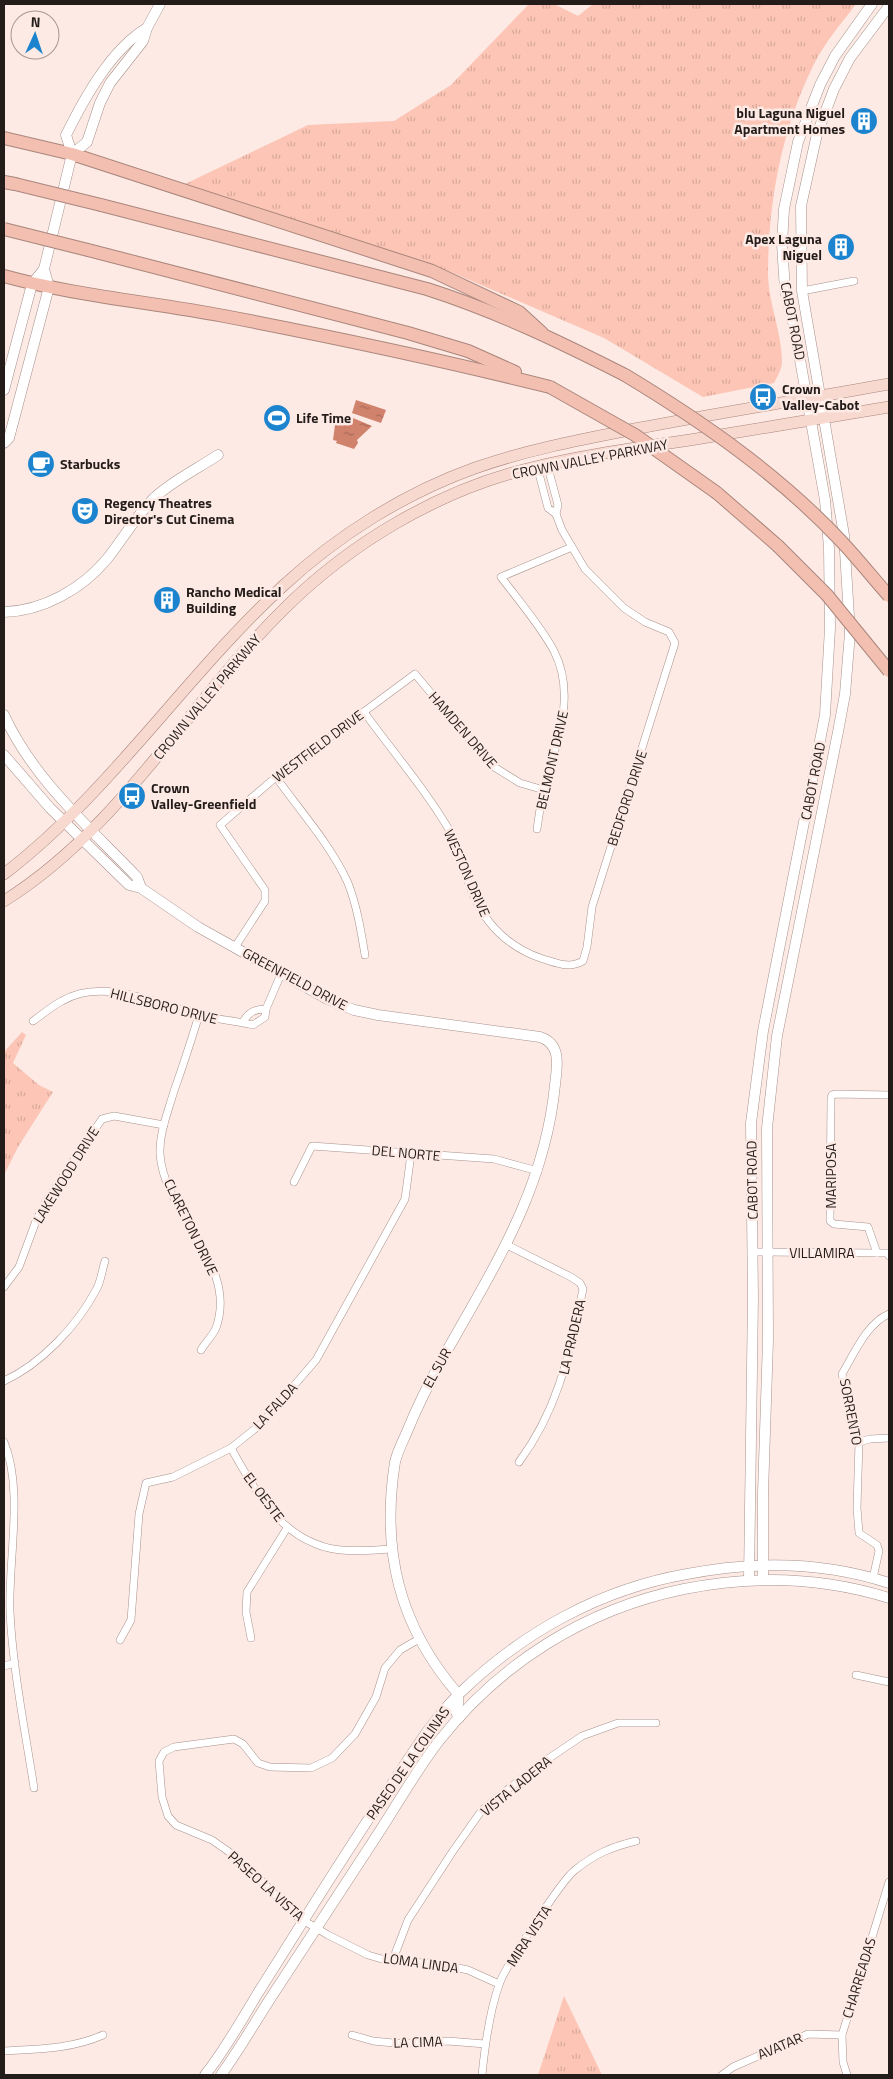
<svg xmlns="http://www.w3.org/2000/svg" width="893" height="2079" font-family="'Titillium Web',sans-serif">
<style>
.grass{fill:url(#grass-tufts)}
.water{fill:url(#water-ripples)}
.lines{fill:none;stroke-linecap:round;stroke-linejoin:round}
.street-casing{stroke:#a7918b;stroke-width:8}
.secondary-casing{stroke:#a7918b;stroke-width:11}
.primary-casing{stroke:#aa867c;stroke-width:12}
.highway-casing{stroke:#aa867c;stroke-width:14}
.street{stroke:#fff;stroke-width:7}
.secondary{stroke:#fff;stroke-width:10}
.primary{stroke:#f7d9d0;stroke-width:11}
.highway{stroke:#f2bfb1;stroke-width:12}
.highway-bridge-casing{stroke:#aa867c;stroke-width:14;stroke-linecap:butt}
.highway-bridge{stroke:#f2bfb1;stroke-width:12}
.labels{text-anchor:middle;stroke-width:5;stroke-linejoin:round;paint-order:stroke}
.poi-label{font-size:14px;font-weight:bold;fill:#241c19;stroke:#fdeae5;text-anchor:start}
.street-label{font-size:14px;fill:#241c19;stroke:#fdeae5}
</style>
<defs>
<pattern id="grass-tufts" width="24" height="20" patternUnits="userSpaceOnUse" patternTransform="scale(1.25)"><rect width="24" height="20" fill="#fcc5b5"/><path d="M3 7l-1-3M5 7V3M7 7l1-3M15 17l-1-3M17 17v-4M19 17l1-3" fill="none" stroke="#d8a99b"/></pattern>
<pattern id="water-ripples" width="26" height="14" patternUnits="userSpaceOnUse" patternTransform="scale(1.25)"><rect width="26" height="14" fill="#d0826c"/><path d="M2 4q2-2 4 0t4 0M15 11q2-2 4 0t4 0" fill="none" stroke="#a96a58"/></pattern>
</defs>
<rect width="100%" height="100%" fill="#fdeae5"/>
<g class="grass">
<path d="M529,4H554L578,16L593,4H856C841,24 824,43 813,66C781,131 768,204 768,276C769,305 782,333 782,362C782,369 777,377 774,383L703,397L604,338L451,272L185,184L308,125L394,121L451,85Z"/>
<path d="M22,1032L26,1035L13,1063L39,1085L53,1092L18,1147L4,1175V1052Z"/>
<path d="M564,1996L602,2075H538Z"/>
</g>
<g class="water">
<path d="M356,400L386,410L381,423L352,413Z"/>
<path d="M346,415L372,426L357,440L358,443L354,449L336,443L337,441L333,440L335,425L342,416L345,417Z"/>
</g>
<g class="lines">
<g class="street-casing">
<g id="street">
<path d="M802,291L854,281"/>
<path d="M547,464L558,505L556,514"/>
<path d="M364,712C393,752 426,790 451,833C461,849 463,869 470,887C483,922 507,947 543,959C557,963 569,969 583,961L587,947L592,907L675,643L669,632L645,622L624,608L585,569L562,530L556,514L548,508L537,466"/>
<path d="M276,777C300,811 331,845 348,883C357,906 361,931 365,955"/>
<path d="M537,829C539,815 541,801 544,788C556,743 577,696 554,651C540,625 519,601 501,577L572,547"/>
<path d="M235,947L265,901V890L220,825L276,777L415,674L491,765L520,783L544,790"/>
<path d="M199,1015C191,1041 183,1066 174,1091C168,1112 159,1133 160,1154C164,1215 239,1264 216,1328C213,1335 205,1343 201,1350"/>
<path d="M33,1021C43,1014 52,1006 62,1001C102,977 156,1003 196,1014C215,1020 234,1020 253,1025L265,1017L266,1009L281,974"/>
<path d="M243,1022C248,1013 254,1009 266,1009"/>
<path d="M294,1182L312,1146L494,1159L538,1171"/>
<path d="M507,1245L571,1277L580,1283L583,1289C569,1354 559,1408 519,1462"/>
<path d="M752,1252L877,1253H888L889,1256"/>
<path d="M877,1253L868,1227L834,1224L830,1221L831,1098L832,1095L836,1094L889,1095"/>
<path d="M4,1287L19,1267L36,1221L46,1201L102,1119L114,1116L164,1125"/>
<path d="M4,1381C41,1364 77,1326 96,1290C101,1282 102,1270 105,1261"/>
<path d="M4,1442C24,1490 8,1560 10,1612C13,1671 25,1730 34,1788"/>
<path d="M859,1442L870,1439L889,1438"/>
<path d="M231,1448C252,1485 274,1528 316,1544C339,1554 368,1550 392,1549"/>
<path d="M873,1578L879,1551L877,1545L859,1533L857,1508L859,1442L842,1374C854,1354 867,1323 889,1314"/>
<path d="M251,1638L246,1612L247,1592L287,1528"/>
<path d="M419,1639L400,1650L385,1668L376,1697L355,1734L332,1758L311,1768L270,1767L258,1763L243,1744L234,1739L174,1747L164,1752L159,1761L162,1797L168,1816L176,1825L212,1840L232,1854L253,1872L296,1916L328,1935L368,1955L392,1962L434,1963L468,1970L499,1984"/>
<path d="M120,1640L131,1620L139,1514L146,1483L173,1477L231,1448L261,1424L316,1360L405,1199L411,1154"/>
<path d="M4,1666L15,1663"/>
<path d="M856,1675L889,1682"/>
<path d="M392,1962L408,1920L453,1851L482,1810L536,1767L582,1736L618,1723H656"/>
<path d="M352,2035L373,2041L404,2044L448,2041L485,2044"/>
<path d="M4,2051C38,2049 71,2049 103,2035"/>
<path d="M482,2075C485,2045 489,2013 499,1985C504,1968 562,1880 575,1870C595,1854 611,1847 636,1841"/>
<path d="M722,2075L733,2067L808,2034L842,2035"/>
<path d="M847,2075L843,2062L842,2035L889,1882"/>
</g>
</g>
<g class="secondary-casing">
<g id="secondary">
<path d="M72,154L87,142L100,103L110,83L143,41L147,28L160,4"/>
<path d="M4,390L32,284L44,269L72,154L66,135C84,99 111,49 147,28"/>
<path d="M4,443L9,438L49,287L44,269"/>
<path d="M4,612C43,611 82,589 107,559C123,539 136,516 154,498C172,481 197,469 218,455"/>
<path d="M4,715C34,780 88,826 137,877L141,888"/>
<path d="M4,755L50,808L129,885L141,888L198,927L327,999L354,1010L378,1015L540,1037C562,1044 557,1067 555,1085C545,1187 497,1262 448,1349C432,1377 418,1404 406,1434C402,1443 397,1453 395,1462C381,1551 399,1626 458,1694"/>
<path d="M763,1578V1493L768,1340L767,1128L777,1036L838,732L845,694L850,633L844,535L802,291L801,206L817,134L834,89L850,58L889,6"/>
<path d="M749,1579L753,1297L751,1123L763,1031L825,715L830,628L829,548L825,500L794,326L785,290L782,244L784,209L798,142L820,85L835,56L872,4"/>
<path d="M458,1694V1705L455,1710L459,1718"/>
<path d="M205,2075C225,2050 241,2021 258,1993C301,1925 343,1856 388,1790C410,1757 432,1720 460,1693C523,1632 601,1589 687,1574C754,1561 824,1562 889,1583"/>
<path d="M221,2075C239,2050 254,2024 270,1999C305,1946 339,1893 374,1840C396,1807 415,1772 439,1741C500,1663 586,1609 684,1589C753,1575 821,1577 889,1598"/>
</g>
</g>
<g class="primary-casing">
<g id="primary">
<path d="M4,874C111,792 184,677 283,586C338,535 405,493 475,468C529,449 584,439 640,428C723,412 806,399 889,384"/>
<path d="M4,901C121,828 189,702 286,607C351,543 435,493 523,470C578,456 634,448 690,440C756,429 823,418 889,407"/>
</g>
</g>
<g class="highway-casing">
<g id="highway">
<path d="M4,138L72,154L432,271L519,312L542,333"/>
<path d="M4,182L15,184"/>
<path d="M101,205L427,289C496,311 560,342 625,375"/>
<path d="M88,250L408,333L468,351L515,372"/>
<path d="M4,276C76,296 151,302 224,316C333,337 442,360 550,387"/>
<path d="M717,493L778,546"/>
</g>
</g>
<use href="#street" class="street"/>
<use href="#secondary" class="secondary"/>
<use href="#primary" class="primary"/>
<use href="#highway" class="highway"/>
<g class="highway-bridge-casing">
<g id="highway-bridge">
<path d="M15,184L101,205"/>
<path d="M4,229L88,250"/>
<path d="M625,375C703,422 779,475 841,541C858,559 873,578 889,596"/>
<path d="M550,387L635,435L717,493"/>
<path d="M778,546L827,595L889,671"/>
</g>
</g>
<use href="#highway-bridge" class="highway-bridge"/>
</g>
<defs>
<g id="building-disc" transform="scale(1.4375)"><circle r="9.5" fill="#1c84ce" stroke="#fdeae5"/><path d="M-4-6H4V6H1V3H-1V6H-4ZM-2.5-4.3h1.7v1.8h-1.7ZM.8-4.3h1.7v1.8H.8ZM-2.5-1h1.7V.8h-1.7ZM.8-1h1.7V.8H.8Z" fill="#fff"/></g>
<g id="bus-disc" transform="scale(1.4375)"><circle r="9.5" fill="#1c84ce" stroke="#fdeae5"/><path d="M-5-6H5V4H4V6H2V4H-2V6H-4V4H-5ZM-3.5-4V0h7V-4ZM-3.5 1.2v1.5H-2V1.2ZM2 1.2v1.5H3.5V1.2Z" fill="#fff"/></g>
<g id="stadium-disc" transform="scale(1.4375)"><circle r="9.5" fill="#1c84ce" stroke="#fdeae5"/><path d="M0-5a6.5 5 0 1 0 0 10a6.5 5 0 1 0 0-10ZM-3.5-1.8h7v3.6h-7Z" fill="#fff"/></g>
<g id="cafe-disc" transform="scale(1.4375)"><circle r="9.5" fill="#1c84ce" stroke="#fdeae5"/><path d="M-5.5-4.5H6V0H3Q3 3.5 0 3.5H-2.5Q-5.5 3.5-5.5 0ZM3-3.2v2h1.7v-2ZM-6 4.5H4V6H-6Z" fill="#fff"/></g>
<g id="theatre-disc" transform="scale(1.4375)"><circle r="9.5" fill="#1c84ce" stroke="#fdeae5"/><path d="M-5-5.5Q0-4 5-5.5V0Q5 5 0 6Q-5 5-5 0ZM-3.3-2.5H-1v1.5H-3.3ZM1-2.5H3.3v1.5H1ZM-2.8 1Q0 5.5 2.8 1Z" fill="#fff"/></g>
</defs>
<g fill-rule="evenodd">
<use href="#building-disc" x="864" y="121"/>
<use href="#building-disc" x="841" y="247"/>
<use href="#bus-disc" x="763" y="397"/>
<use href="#stadium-disc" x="277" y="418"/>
<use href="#cafe-disc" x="41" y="464"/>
<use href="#theatre-disc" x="85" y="511"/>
<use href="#building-disc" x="167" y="600"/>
<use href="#bus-disc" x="132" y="796"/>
</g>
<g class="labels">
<g class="poi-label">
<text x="845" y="118" text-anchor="end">blu Laguna Niguel<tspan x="845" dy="16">Apartment Homes</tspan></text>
<text x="822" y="244" text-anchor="end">Apex Laguna<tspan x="822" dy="16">Niguel</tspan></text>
<text x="782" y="394">Crown<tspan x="782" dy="16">Valley-Cabot</tspan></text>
<text x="296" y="423">Life Time</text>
<text x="60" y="469">Starbucks</text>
<text x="104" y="508">Regency Theatres<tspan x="104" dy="16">Director's Cut Cinema</tspan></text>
<text x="186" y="597">Rancho Medical<tspan x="186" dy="16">Building</tspan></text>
<text x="151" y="793">Crown<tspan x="151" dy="16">Valley-Greenfield</tspan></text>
</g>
<g class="street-label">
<text transform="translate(793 321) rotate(79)" y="5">CABOT ROAD</text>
<text transform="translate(590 459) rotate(-11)" y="5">CROWN VALLEY PARKWAY</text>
<text transform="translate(207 697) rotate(-50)" y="5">CROWN VALLEY PARKWAY</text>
<text transform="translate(463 730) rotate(49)" y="5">HAMDEN DRIVE</text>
<text transform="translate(318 746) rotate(-37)" y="5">WESTFIELD DRIVE</text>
<text transform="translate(552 760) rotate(-77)" y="5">BELMONT DRIVE</text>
<text transform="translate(813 781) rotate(-79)" y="5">CABOT ROAD</text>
<text transform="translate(627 798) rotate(-72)" y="5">BEDFORD DRIVE</text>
<text transform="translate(467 873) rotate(66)" y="5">WESTON DRIVE</text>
<text transform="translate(295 979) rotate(28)" y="5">GREENFIELD DRIVE</text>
<text transform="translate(164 1006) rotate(14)" y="5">HILLSBORO DRIVE</text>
<text transform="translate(406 1153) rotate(5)" y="5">DEL NORTE</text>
<text transform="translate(66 1175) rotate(-58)" y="5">LAKEWOOD DRIVE</text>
<text transform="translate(831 1176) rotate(-90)" y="5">MARIPOSA</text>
<text transform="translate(752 1180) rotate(-91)" y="5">CABOT ROAD</text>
<text transform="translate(191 1227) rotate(64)" y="5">CLARETON DRIVE</text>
<text x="822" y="1258">VILLAMIRA</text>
<text transform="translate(572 1337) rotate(-77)" y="5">LA PRADERA</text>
<text transform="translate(437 1368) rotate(-61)" y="5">EL SUR</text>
<text transform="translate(275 1406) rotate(-47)" y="5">LA FALDA</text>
<text transform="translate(851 1412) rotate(79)" y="5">SORRENTO</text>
<text transform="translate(264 1497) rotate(53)" y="5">EL OESTE</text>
<text transform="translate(408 1763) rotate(-55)" y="5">PASEO DE LA COLINAS</text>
<text transform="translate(516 1786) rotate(-39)" y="5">VISTA LADERA</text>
<text transform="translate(266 1886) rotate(42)" y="5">PASEO LA VISTA</text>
<text transform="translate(529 1936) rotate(-57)" y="5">MIRA VISTA</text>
<text transform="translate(421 1963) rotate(8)" y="5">LOMA LINDA</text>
<text transform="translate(859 1978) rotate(-73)" y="5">CHARREADAS</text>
<text transform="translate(418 2042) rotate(-2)" y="5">LA CIMA</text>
<text transform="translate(780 2046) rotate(-23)" y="5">AVATAR</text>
</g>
</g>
<rect width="893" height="2079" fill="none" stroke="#241c19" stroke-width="10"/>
<g transform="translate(35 35) rotate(3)"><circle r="24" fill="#fdeae5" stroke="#a69893"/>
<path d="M0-4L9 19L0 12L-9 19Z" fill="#1c84ce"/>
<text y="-8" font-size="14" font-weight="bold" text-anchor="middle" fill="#241c19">N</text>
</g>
</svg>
